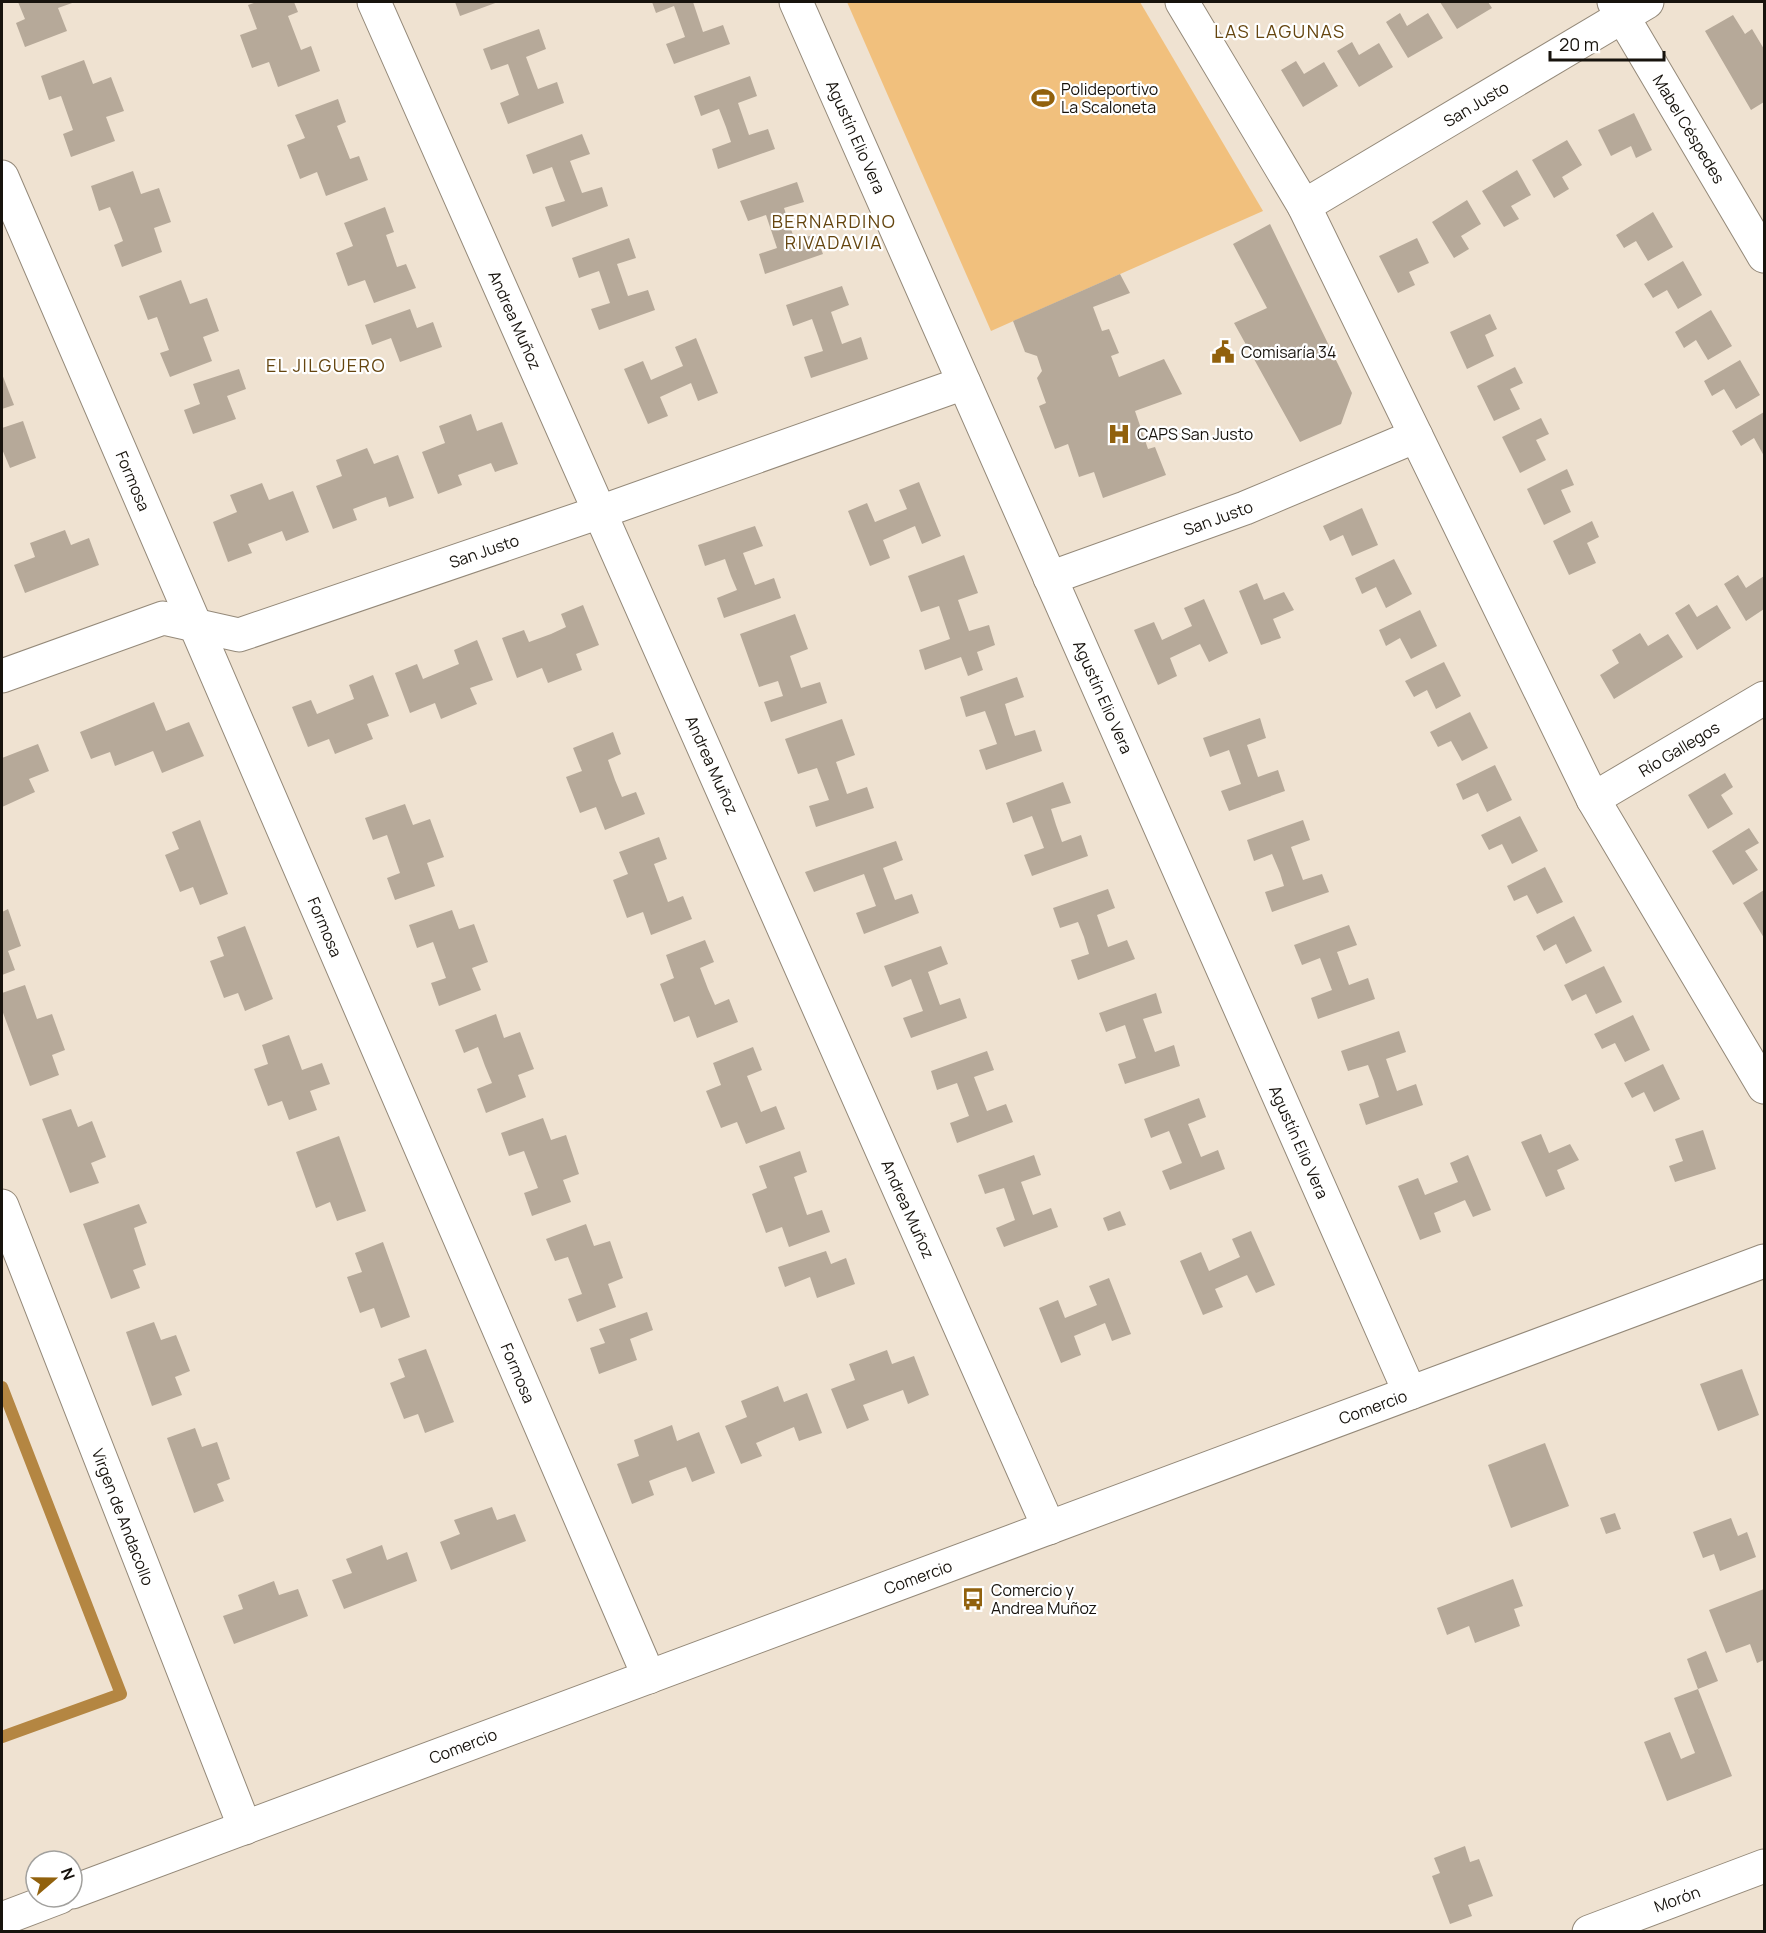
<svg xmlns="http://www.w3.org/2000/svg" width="1766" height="1933" font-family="Manrope,sans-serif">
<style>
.green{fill:#f1c07d}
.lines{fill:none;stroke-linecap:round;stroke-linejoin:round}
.stream{stroke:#b48642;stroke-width:12}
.building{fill:#b6a999}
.minor-casing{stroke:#948979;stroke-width:35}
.minor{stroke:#fff;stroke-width:33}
.labels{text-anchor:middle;stroke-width:4.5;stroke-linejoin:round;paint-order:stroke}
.poi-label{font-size:16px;fill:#17130d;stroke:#fff;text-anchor:start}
.street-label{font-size:16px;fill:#17130d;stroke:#fff}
.neighbourhood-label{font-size:18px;letter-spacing:1.5px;fill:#65450f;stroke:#fff}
</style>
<rect width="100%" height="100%" fill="#efe2d1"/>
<path class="green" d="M847,2H1140L1263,211L991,331Z"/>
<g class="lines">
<path class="stream" d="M2,1387L121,1694L2,1737"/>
</g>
<g class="building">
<path d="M18,2H75L58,8L67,31L25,47L16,23L25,19Z"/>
<path d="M257,2H294L298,12L288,16L301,50L311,46L320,71L278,87L269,62L252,68L240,35L257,29L248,5Z"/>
<path d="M455,2H498L460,16Z"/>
<path d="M652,2H693L703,32L723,25L730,44L674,64L666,44L685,37L674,6L656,13Z"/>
<path d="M1440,2H1488L1492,8L1457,29Z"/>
<path d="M1400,13L1407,26L1428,13L1443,38L1408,58L1386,22Z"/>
<path d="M1733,15L1745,34L1752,29L1764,49V102L1751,110L1705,31Z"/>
<path d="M539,29L546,49L526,57L538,89L557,82L564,103L508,124L500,103L519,95L508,64L491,70L483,49Z"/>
<path d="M1352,42L1359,55L1379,43L1393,67L1359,87L1337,51Z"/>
<path d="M84,60L93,84L111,77L124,111L106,117L115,141L71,157L63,134L73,130L61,96L49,100L41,76Z"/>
<path d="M1296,61L1304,74L1324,62L1338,86L1303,107L1281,70Z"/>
<path d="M750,76L757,96L738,103L749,135L768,129L775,149L718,169L712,149L731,142L726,127L719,109L701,116L694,96Z"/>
<path d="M338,99L346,122L337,126L350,159L359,156L368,180L326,196L317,172L300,179L287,145L305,138L295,115Z"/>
<path d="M1634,113L1652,150L1636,158L1631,146L1611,156L1598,130Z"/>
<path d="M582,134L590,154L570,161L582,193L602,187L608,206L552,227L545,207L565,201L559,186L552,167L533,174L526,155Z"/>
<path d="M1567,140L1582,165L1562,177L1569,189L1554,198L1532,160Z"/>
<path d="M1517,170L1531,195L1511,206L1519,219L1504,227L1482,191Z"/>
<path d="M133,171L141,194L159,188L171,222L154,228L162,252L122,267L114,245L123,241L116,222L110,207L99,211L91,186Z"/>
<path d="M797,182L804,202L784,208L795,241L815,234L823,254L765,274L759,254L777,248L766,215L748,221L740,201Z"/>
<path d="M1467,200L1481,224L1461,236L1469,249L1454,258L1432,222Z"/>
<path d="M385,207L394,232L386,235L397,267L406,264L416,288L374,303L365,280L348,286L336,253L353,246L344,223Z"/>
<path d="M1653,212L1673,247L1648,261L1636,241L1624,248L1616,235Z"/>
<path d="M1270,224L1352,393L1341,424L1300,442L1234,323L1267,308L1233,244Z"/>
<path d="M629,238L636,258L617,264L628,296L648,290L655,310L599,330L591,309L610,303L599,271L579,278L572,258Z"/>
<path d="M1417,238L1429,263L1409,272L1415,285L1398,293L1379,256Z"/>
<path d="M1683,261L1702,295L1678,309L1667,290L1653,298L1644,284Z"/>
<path d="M1120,274L1130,293L1093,307L1102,331L1109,329L1119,353L1111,356L1119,377L1164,359L1182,394L1135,411L1148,449L1155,447L1166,475L1103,498L1094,472L1079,477L1068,444L1055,449L1039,406L1046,403L1037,378L1042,371L1037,356L1025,352L1013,321Z"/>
<path d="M181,280L190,304L207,298L219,331L203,337L212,361L170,377L160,353L169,350L157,317L148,320L139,296Z"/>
<path d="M842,286L849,305L831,312L842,344L861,337L868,359L811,378L804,357L823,351L818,336L812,319L793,326L786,305Z"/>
<path d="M410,309L417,328L433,322L442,347L400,362L391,338L372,345L365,325Z"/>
<path d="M1711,310L1732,346L1708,360L1696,340L1684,348L1675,332Z"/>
<path d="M1490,314L1497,329L1485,335L1494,356L1467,369L1450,332Z"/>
<path d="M696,338L718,393L698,401L691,383L660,397L668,416L648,424L624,369L643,361L651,380L683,366L675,347Z"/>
<path d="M1740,360L1760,395L1736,409L1724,389L1712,396L1704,381Z"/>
<path d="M1515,367L1523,383L1510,389L1520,409L1494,421L1477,386Z"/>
<path d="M239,369L246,389L227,396L236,419L193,434L184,410L200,404L193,384Z"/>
<path d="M2,374L14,405L2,409Z"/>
<path d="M1764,412V456L1754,438L1741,446L1732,431Z"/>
<path d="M471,414L477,431L502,422L518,464L495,472L491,463L458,475L462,485L438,494L422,452L445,443L439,426Z"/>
<path d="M1541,418L1549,434L1536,440L1546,460L1520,473L1502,437Z"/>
<path d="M23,421L36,458L10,468L2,449V428Z"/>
<path d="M367,448L374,464L398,455L414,498L389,507L386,497L374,501L353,509L357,520L333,529L316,486L342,476L336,460Z"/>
<path d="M1567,469L1574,485L1561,490L1571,512L1544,525L1527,489Z"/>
<path d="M919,482L941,536L922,544L915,526L883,540L890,558L870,566L848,511L867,503L875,522L907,509L899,490Z"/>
<path d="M262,483L269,500L293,491L309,532L286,541L282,531L248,544L252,553L228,562L213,522L237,512L230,495Z"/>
<path d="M1362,508L1378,545L1352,556L1343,535L1330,541L1323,526Z"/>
<path d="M1592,521L1599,537L1587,543L1596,563L1569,575L1553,541Z"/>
<path d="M755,526L763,546L743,553L755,585L774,578L781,598L724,618L717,598L737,590L731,576L725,559L705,566L698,545Z"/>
<path d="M65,530L71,545L89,538L99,565L25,593L14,565L35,557L30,543Z"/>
<path d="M964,555L978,593L958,600L969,631L989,625L995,645L977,652L983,670L968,676L961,657L925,670L919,650L950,639L939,606L921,612L908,576Z"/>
<path d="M1394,559L1412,594L1386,608L1376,587L1362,594L1355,578Z"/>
<path d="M1738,575L1746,588L1764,576V609L1746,621L1724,584Z"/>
<path d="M1257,583L1264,600L1284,592L1294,610L1273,619L1281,638L1261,645L1239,591Z"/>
<path d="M1204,599L1228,653L1209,662L1200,644L1170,658L1177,676L1158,685L1134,630L1154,622L1162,640L1192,626L1184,608Z"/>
<path d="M1689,604L1697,617L1717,605L1731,628L1697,650L1675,613Z"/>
<path d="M583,605L599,645L576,654L582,670L548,683L542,668L517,678L502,638L524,630L529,642L551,634L566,627L561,614Z"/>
<path d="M1420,610L1437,646L1411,659L1400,638L1386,646L1379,630Z"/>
<path d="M795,614L808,649L790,656L801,688L820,682L827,703L771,722L764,702L783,696L778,681L759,687L740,634Z"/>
<path d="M1640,633L1648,646L1668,634L1683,657L1614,699L1600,675L1619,663L1612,650Z"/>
<path d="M477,640L493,680L470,688L477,704L441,719L435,703L410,713L395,673L417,664L423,679L459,664L454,650Z"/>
<path d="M1444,662L1461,696L1436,709L1427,690L1414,697L1405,681Z"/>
<path d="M373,675L389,716L367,724L373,739L335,754L329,739L308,747L292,707L311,700L317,714L354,699L349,685Z"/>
<path d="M1017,677L1024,697L1005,704L1010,721L1015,736L1035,730L1042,751L986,770L979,750L997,744L991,727L985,711L966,717L960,697Z"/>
<path d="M154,702L166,731L189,722L204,756L162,773L153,751L115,766L110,752L91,759L80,732Z"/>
<path d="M1470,712L1488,748L1462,761L1451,741L1438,747L1430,732Z"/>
<path d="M1260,718L1266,738L1247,745L1258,777L1278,770L1285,791L1229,811L1221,791L1241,784L1229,750L1210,757L1203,738Z"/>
<path d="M842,719L855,755L836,762L847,794L867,787L874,808L816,827L809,806L829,800L817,768L798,774L785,739Z"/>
<path d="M613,732L621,754L608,760L615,780L622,797L636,792L645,814L605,830L596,807L580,813L566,777L582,771L573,748Z"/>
<path d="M38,744L49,771L29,779L35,792L2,807V758Z"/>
<path d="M1495,765L1512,800L1487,812L1478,793L1463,800L1456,784Z"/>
<path d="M1725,773L1733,787L1721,795L1733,814L1708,829L1688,795Z"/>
<path d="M1063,782L1071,803L1051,809L1056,825L1062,842L1081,835L1088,856L1032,876L1024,855L1044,848L1032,816L1013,823L1006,803Z"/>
<path d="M405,804L413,825L430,819L444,857L427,863L435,886L395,900L387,878L400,873L387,835L373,840L365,818Z"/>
<path d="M1520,816L1538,851L1512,864L1502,844L1489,850L1481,835Z"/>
<path d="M200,820L228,894L200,905L193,887L180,892L165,855L179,849L172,832Z"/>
<path d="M1303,820L1310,840L1291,847L1303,880L1322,874L1329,892L1272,912L1265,892L1284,886L1280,873L1272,854L1254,861L1247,840Z"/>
<path d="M1749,828L1759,843L1745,851L1758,870L1733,885L1712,851Z"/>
<path d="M659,837L667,859L654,864L668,902L683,896L692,919L651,935L643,912L627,918L613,880L628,874L619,852Z"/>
<path d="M896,841L903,860L883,868L895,900L912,894L919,913L864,934L856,913L876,906L864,874L814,892L805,872Z"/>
<path d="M1545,867L1563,902L1537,914L1527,895L1514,901L1507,886Z"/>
<path d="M1108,889L1115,908L1097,915L1108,947L1127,940L1135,959L1078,980L1071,960L1089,954L1084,937L1078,922L1060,928L1053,908Z"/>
<path d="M1764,890V938L1743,903Z"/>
<path d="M8,909L21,946L8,951L15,970L2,975V912Z"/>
<path d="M452,910L459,929L474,924L488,962L472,968L481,990L439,1006L431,983L446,978L433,942L417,948L409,925Z"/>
<path d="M1574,916L1592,951L1566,964L1556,944L1544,951L1536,936Z"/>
<path d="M1349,925L1357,945L1337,952L1349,985L1368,978L1375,999L1318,1019L1311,998L1332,990L1320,958L1302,965L1294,945Z"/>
<path d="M245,926L273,999L245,1011L238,993L224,998L210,961L224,956L217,937Z"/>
<path d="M705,940L714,962L700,968L708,989L715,1005L729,999L738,1022L697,1038L689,1016L674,1022L660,984L674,978L666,955Z"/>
<path d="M941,946L948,964L928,972L940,1005L960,998L967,1018L911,1038L903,1018L923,1011L911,979L892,987L884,966Z"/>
<path d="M1604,966L1622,1002L1596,1014L1586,994L1572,1001L1564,985Z"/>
<path d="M25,985L37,1019L52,1014L65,1050L52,1055L59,1075L30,1086L2,1010V993Z"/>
<path d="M1156,993L1162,1013L1143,1019L1155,1052L1174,1045L1180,1066L1125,1084L1118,1064L1136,1058L1125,1025L1106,1032L1099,1013Z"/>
<path d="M496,1014L504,1038L520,1032L534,1069L518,1075L526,1097L486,1113L477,1089L492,1083L485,1066L478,1047L464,1053L455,1030Z"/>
<path d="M1633,1015L1650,1050L1625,1062L1615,1043L1602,1049L1594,1034Z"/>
<path d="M1399,1031L1406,1052L1386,1059L1397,1091L1416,1084L1423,1105L1366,1125L1359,1104L1379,1097L1374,1081L1368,1065L1348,1071L1341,1051Z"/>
<path d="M289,1035L302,1070L322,1063L330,1084L310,1091L317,1110L289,1120L282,1101L268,1106L254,1069L268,1064L262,1045Z"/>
<path d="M753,1047L762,1070L747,1076L761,1112L776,1106L785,1129L746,1144L737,1122L721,1128L706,1091L721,1085L713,1063Z"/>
<path d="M987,1051L994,1070L974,1077L987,1111L1006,1104L1013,1122L957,1143L950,1123L969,1116L957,1083L937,1090L931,1071Z"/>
<path d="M1663,1064L1680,1099L1654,1112L1644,1092L1632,1098L1624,1083Z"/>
<path d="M1199,1098L1206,1117L1188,1124L1201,1157L1218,1150L1225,1169L1170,1190L1162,1171L1182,1163L1169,1131L1151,1138L1144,1119Z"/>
<path d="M71,1109L78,1127L92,1121L106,1157L91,1163L99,1183L70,1193L42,1119Z"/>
<path d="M543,1118L551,1140L566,1135L579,1174L563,1180L571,1202L532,1216L524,1193L538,1188L524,1151L509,1156L501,1133Z"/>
<path d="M1703,1130L1716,1169L1675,1182L1669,1166L1683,1161L1675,1139Z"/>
<path d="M1541,1134L1549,1153L1570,1144L1579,1160L1557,1170L1565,1189L1546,1197L1521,1142Z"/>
<path d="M339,1136L366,1211L337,1221L330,1202L316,1208L296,1152Z"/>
<path d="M800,1151L807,1172L794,1177L807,1215L822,1210L830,1232L789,1247L782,1227L766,1233L752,1194L767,1188L759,1166Z"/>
<path d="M1034,1155L1041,1175L1021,1182L1033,1215L1051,1208L1058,1227L1004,1247L996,1228L1015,1220L1004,1188L985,1194L978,1175Z"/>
<path d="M1468,1155L1491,1210L1473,1217L1465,1200L1451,1206L1434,1213L1441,1232L1420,1240L1398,1186L1418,1178L1425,1195L1458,1182L1450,1163Z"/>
<path d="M139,1204L147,1223L134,1228L146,1265L133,1270L140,1288L111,1299L83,1224Z"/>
<path d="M1120,1211L1126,1225L1108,1231L1103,1218Z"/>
<path d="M586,1224L594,1246L610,1241L623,1278L608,1284L616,1307L577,1322L568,1299L582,1294L568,1257L555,1261L546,1239Z"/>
<path d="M1251,1231L1275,1285L1256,1293L1247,1275L1215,1289L1223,1307L1203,1315L1180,1261L1201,1252L1209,1271L1240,1257L1232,1239Z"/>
<path d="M383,1242L410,1317L381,1328L374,1308L360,1313L347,1277L362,1272L355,1253Z"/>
<path d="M826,1251L831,1264L846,1258L855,1284L817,1298L810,1277L785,1287L778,1267Z"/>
<path d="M1109,1278L1131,1334L1112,1341L1105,1323L1091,1329L1074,1336L1081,1355L1061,1363L1039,1308L1058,1300L1065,1318L1097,1305L1089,1286Z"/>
<path d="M647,1312L653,1330L630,1339L637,1360L599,1374L590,1348L605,1343L599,1329Z"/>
<path d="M154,1322L161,1340L176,1335L190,1371L175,1377L182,1395L152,1406L126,1332Z"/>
<path d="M426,1349L454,1422L425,1433L418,1414L404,1419L390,1383L405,1377L398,1359Z"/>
<path d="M887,1350L892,1364L914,1356L929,1395L908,1404L903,1390L863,1405L869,1420L847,1429L831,1389L855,1380L849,1364Z"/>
<path d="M1742,1369L1759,1415L1718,1431L1700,1384Z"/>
<path d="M778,1386L784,1402L807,1393L822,1433L799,1441L794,1427L756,1443L762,1456L741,1464L725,1426L747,1417L741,1401Z"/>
<path d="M672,1425L677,1441L699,1432L715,1473L692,1482L686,1467L672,1472L649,1481L654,1495L632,1504L617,1464L639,1456L634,1440Z"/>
<path d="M195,1428L202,1447L217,1442L230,1479L217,1484L224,1501L194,1513L167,1438Z"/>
<path d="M1545,1443L1569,1506L1511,1528L1488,1465Z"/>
<path d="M492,1507L497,1520L515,1514L526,1541L451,1570L440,1542L460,1534L454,1520Z"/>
<path d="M1615,1513L1621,1529L1606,1534L1600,1518Z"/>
<path d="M1731,1518L1738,1536L1747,1532L1756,1557L1720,1571L1714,1554L1703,1558L1693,1532Z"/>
<path d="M382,1545L387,1560L407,1552L417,1581L344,1609L332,1580L352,1573L346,1559Z"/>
<path d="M1513,1579L1523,1606L1514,1609L1520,1626L1475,1643L1469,1626L1447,1635L1437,1608Z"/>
<path d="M274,1581L279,1595L298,1589L308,1616L234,1644L223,1616L243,1609L238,1595Z"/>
<path d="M1764,1589V1660L1757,1663L1750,1644L1726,1653L1709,1610Z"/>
<path d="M1706,1651L1718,1681L1698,1689L1687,1659Z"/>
<path d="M1698,1689L1732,1776L1667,1801L1644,1742L1670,1732L1681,1759L1695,1753L1674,1698Z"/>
<path d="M1465,1846L1470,1862L1479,1859L1493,1896L1468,1905L1472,1916L1450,1924L1432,1876L1440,1873L1434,1858Z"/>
</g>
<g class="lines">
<g class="minor-casing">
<g id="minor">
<path d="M374,2L1049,1528"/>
<path d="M796,2L1410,1393"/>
<path d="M1182,2L1304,206L1593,799L1764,1087"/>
<path d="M1614,2L1764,256"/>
<path d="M2,177L649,1677"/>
<path d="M1304,206L1647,2"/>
<path d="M1050,578L1245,508L1416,436"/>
<path d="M2,676L163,618L239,635L600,512L964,383"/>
<path d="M1593,799L1764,698"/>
<path d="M2,1206L245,1828"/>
<path d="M72,1892L1764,1261"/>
<path d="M2,1919L60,1897"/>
<path d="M1589,1932L1764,1866"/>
</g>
</g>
<use href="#minor" class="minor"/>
</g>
<defs>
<g id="stadium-bare" transform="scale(1.8)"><path d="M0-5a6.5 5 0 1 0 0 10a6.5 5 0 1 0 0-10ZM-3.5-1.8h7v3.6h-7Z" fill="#91610d" stroke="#fff" stroke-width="2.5" paint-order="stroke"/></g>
<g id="civic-bare" transform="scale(1.8)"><path d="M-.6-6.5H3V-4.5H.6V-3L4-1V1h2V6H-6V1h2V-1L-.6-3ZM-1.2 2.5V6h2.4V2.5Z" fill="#91610d" stroke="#fff" stroke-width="2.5" paint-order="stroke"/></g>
<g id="hospital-bare" transform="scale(1.8)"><path d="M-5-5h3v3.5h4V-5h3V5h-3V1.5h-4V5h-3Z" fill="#91610d" stroke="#fff" stroke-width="2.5" paint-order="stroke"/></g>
<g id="bus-bare" transform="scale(1.8)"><path d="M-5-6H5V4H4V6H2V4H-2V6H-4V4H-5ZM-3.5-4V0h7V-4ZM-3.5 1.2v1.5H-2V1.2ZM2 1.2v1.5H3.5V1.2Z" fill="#91610d" stroke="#fff" stroke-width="2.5" paint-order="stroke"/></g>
</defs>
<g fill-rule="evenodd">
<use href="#stadium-bare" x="1043" y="98"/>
<use href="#civic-bare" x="1223" y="352"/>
<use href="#hospital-bare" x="1119" y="434"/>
<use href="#bus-bare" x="973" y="1599"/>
</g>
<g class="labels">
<g class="poi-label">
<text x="1061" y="95">Polideportivo<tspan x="1061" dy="18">La Scaloneta</tspan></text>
<text x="1241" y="358">Comisaría 34</text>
<text x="1137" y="440">CAPS San Justo</text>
<text x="991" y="1596">Comercio y<tspan x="991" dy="18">Andrea Muñoz</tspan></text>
</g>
<g class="street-label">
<text transform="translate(1476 104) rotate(-31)" y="6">San Justo</text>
<text transform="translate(1689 129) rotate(59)" y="6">Mabel Céspedes</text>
<text transform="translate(856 137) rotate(66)" y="6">Agustín Elio Vera</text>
<text transform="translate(515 320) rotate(66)" y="6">Andrea Muñoz</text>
<text transform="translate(133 481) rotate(67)" y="6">Formosa</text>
<text transform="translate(1218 518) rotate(-20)" y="6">San Justo</text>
<text transform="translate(484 551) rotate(-19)" y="6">San Justo</text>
<text transform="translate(1103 697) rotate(66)" y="6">Agustín Elio Vera</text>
<text transform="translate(1679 749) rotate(-31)" y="6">Río Gallegos</text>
<text transform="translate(712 765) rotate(66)" y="6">Andrea Muñoz</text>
<text transform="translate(325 927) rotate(67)" y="6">Formosa</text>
<text transform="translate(1299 1142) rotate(66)" y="6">Agustín Elio Vera</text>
<text transform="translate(908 1209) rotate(66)" y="6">Andrea Muñoz</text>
<text transform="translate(518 1373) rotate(67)" y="6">Formosa</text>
<text transform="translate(1373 1407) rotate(-20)" y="6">Comercio</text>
<text transform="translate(123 1517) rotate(69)" y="6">Virgen de Andacollo</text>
<text transform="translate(918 1577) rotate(-20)" y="6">Comercio</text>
<text transform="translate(463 1746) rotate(-21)" y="6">Comercio</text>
<text transform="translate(1677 1899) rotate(-20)" y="6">Morón</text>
</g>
<g class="neighbourhood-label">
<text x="1280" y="38">LAS LAGUNAS</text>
<text x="834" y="228">BERNARDINO<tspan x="834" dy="21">RIVADAVIA</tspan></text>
<text x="326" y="372">EL JILGUERO</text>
</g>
</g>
<rect width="1766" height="1933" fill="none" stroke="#17130d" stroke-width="6"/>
<g transform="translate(54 1879) rotate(70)"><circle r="28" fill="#ffffff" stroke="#a2a19e" stroke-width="1.5"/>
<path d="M0-4.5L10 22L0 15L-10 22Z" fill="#91610d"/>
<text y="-9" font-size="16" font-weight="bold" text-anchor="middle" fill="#17130d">N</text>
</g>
<path d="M1550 51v9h114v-9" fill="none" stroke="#17130d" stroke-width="3"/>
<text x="1559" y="51" font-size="18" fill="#17130d" stroke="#ffffff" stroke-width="4.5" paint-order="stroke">20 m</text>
</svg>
